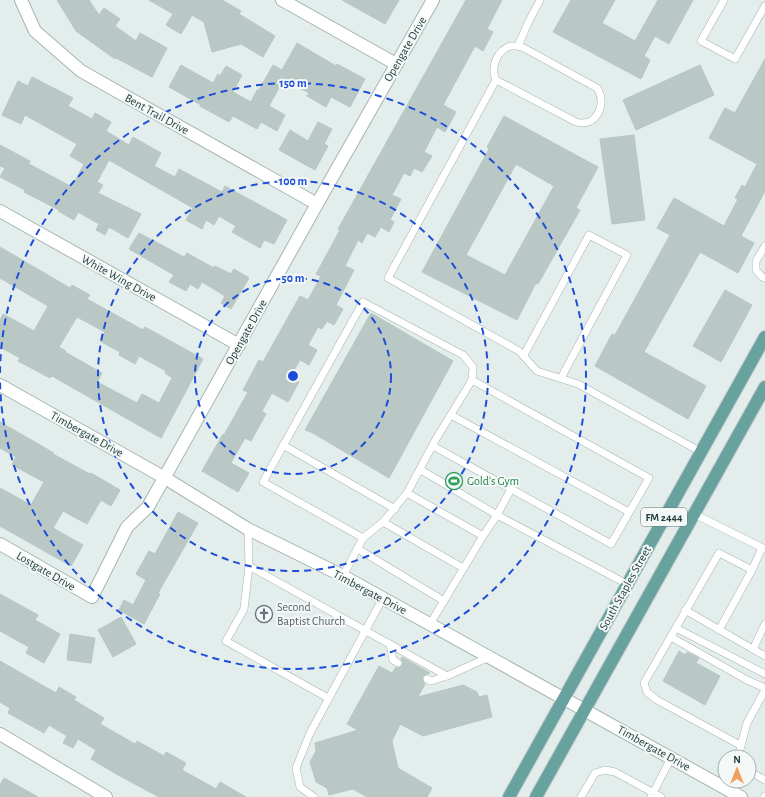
<svg xmlns="http://www.w3.org/2000/svg" width="765" height="797" font-family="'Alegreya Sans',sans-serif">
<style>
.building{fill:#b9c8c4;stroke:#b6c7c3;fill-rule:evenodd}
.lines{fill:none;stroke-linecap:round;stroke-linejoin:round}
.service-casing{stroke:#a6b5b3;stroke-width:8}
.minor-casing{stroke:#a6b5b3;stroke-width:14}
.tertiary-casing{stroke:#a6b5b3;stroke-width:14}
.primary-casing{stroke:#c1c9c9;stroke-width:14}
.service{stroke:#fff;stroke-width:7}
.minor{stroke:#fff;stroke-width:12}
.tertiary{stroke:#fff;stroke-width:12}
.primary{stroke:#68a29f;stroke-width:12}
.ring{fill:none;stroke:#1d4ed8;stroke-width:2;stroke-dasharray:7 5}
.labels{text-anchor:middle;stroke-width:4;stroke-linejoin:round;paint-order:stroke}
.shield{fill:#f4f9f8;stroke:#627775;stroke-width:1}
.shield-label{font-size:11px;font-weight:bold;fill:#233f3d}
.street-label{font-size:12px;fill:#233f3d;stroke:#f4f9f8}
.leisure-label{font-size:12px;fill:#27864d;stroke:#f4f9f8;text-anchor:start}
.worship-label{font-size:12px;fill:#5b616d;stroke:#f4f9f8;text-anchor:start}
.centre{fill:#1d4ed8;stroke:#f4f9f8;stroke-width:2}
.ring-label{font-size:12px;text-anchor:middle;font-weight:bold;fill:#1d4ed8;stroke:#f4f9f8;stroke-width:4;stroke-linejoin:round;paint-order:stroke}
</style>
<rect width="100%" height="100%" fill="#e3edeb"/>
<g class="building">
<path d="M57,0H89L99,15L104,8L120,19L115,26L136,41L140,33L167,48L152,77L116,58L115,59L76,31Z"/>
<path d="M149,0H222L241,11L239,14L275,36L263,57L241,44L212,52L204,22L192,15L181,34L166,25L173,14Z"/>
<path d="M342,0H399L385,24Z"/>
<path d="M466,0H502L487,29L493,32L483,51L475,46L443,105L456,112L445,132L437,127L424,152L432,156L422,172L414,168L410,176L404,173L392,195L401,199L390,220L394,222L389,232L381,227L375,237L367,233L362,243L358,240L345,266L354,270L336,305L343,309L334,325L327,321L322,329L318,327L308,345L317,350L309,365L300,360L290,377L299,382L288,402L272,393L262,411L266,414L251,441L245,438L231,463L249,473L238,492L202,471L223,434L224,435L248,392L243,390L259,360L263,362L300,296L308,300L321,276L316,274L340,230L338,229Z"/>
<path d="M571,0H615L602,23L635,41L658,0H693L669,44L655,36L644,56L650,60L641,79L553,32Z"/>
<path d="M297,43L336,66L337,64L365,79L350,107L331,97L326,107L307,96L309,93L284,79L269,106L285,115L277,131L261,122L257,129L233,116L229,122L200,106L201,105L169,87L181,65L213,83L218,74L220,76L226,66L242,75L233,92L251,102L257,90H259L273,65L282,70Z"/>
<path d="M765,59V191L741,236L754,243L738,273L700,252L644,352L706,386L688,419L595,366L612,334L615,335L670,235L657,228L674,198L724,226L738,199L735,198L742,185L745,187L757,164L709,138L725,108L735,113Z"/>
<path d="M700,65L714,95L636,130L623,100Z"/>
<path d="M32,77L73,98L68,106L92,119L95,113L111,122L106,131L129,145L133,137L161,153L154,166L175,177L179,169L222,192L225,186L287,220L274,244L264,240L260,248L232,232L236,226L219,216L214,225L206,220L202,229L186,220L193,208L109,160L97,182L103,185L98,193L141,214L128,238L109,227L105,235L96,230L99,224L78,212L74,220L58,211L59,210L24,192L25,190L0,177L5,168L0,166V145L30,161L29,164L72,187L84,164L70,156L77,144L25,115L21,124L2,115L18,81L28,86Z"/>
<path d="M504,116L598,167L576,208L580,210L538,284L536,283L517,320L422,272L489,149L487,147ZM516,164L554,186L505,275L466,255Z"/>
<path d="M318,122L332,129L324,144L328,146L315,170L279,150L290,130L308,141Z"/>
<path d="M634,135L645,220L612,224L600,139Z"/>
<path d="M139,233L184,257L187,253L214,268L215,266L231,274L234,269L249,278L231,309L221,303L225,296L202,282L198,289L190,284L186,291L169,282L174,275L129,249Z"/>
<path d="M0,247L70,288L72,285L90,295L87,299L143,330L145,327L203,359L161,438L52,376L50,378L18,361L20,358L0,347V320L3,314L34,331L48,306L0,278ZM77,317L105,332L100,341L120,352L119,355L135,364L139,356L166,371L165,373L172,378L159,403L142,394L137,403L97,382L102,373L65,352L66,351L59,347Z"/>
<path d="M725,290L752,305L721,362L693,346Z"/>
<path d="M371,313L453,361L389,478L311,432L305,430Z"/>
<path d="M0,422L54,453L53,454L90,474L91,473L120,490L111,506L101,500L87,524L63,511L53,528L83,545L71,566L0,526V488L31,505L44,482L12,465L16,457L0,448Z"/>
<path d="M178,512L198,523L158,593L160,594L144,624L119,610L124,600L133,605L146,580L136,574L149,551L155,554Z"/>
<path d="M0,594L38,615L35,620L60,634L44,663L26,653L29,647L0,631Z"/>
<path d="M121,617L136,644L113,657L98,630Z"/>
<path d="M70,634L95,638L91,663L67,660Z"/>
<path d="M679,651L685,655L687,652L699,658L696,663L720,676L705,705L663,681Z"/>
<path d="M402,657L430,673L423,676L422,680L425,684L418,697L463,685L477,692L479,697L487,695L492,717L423,736L400,724L392,741L398,768L432,788L427,797H367L353,789L329,795L327,788L316,782L310,762L316,751L315,743L358,730L347,724L379,666L392,673L396,667L398,668L402,666L403,663L401,659Z"/>
<path d="M0,661L56,693L59,687L76,697L74,700L104,718L100,724L135,744L137,741L164,756L166,752L186,763L182,770L216,789L220,782L246,797H159L118,775L91,759L96,750L78,739L73,748L63,743L67,736L49,725L44,733L8,713L10,708L0,702Z"/>
<path d="M4,778L38,797H0V785Z"/>
</g>
<g class="lines">
<g class="service-casing">
<g id="service">
<path d="M724,0L701,41L735,59L765,6"/>
<path d="M510,46H518L524,48L597,88C608,104 596,128 576,122L496,80C490,67 497,51 510,46Z"/>
<path d="M518,46L528,23L540,0"/>
<path d="M496,80L388,278L519,351L537,371L578,384L701,452"/>
<path d="M765,246L756,261V270L762,277L765,278"/>
<path d="M524,355L589,235L627,255L561,378"/>
<path d="M451,415L629,512"/>
<path d="M283,445L395,509"/>
<path d="M433,446L611,544L649,478L472,380"/>
<path d="M421,470L497,515L627,584"/>
<path d="M407,493L483,536"/>
<path d="M694,514L765,549"/>
<path d="M383,522L463,568"/>
<path d="M248,529L249,566L244,609L226,641L328,698"/>
<path d="M358,549L444,601"/>
<path d="M249,566L447,676L489,657"/>
<path d="M343,576L363,538L383,522L407,493L436,439L472,380L473,367L463,355L363,302L263,482L363,538"/>
<path d="M685,610L765,656"/>
<path d="M430,624L483,536L497,515L511,489"/>
<path d="M676,628L765,674"/>
<path d="M719,630L752,570L762,548"/>
<path d="M671,637L747,680L765,688"/>
<path d="M390,644L393,660L398,663"/>
<path d="M753,649L765,624"/>
<path d="M427,679L431,681L447,676"/>
<path d="M740,745L657,700L647,692L644,683L719,553L752,570"/>
<path d="M738,757L747,723L765,690"/>
<path d="M749,771L765,780"/>
<path d="M314,797L300,787L296,768L310,733L383,598"/>
<path d="M581,797L595,773L605,770L615,772L661,797"/>
<path d="M651,797L671,758"/>
<path d="M764,797L765,796"/>
</g>
</g>
<g class="minor-casing">
<g id="minor">
<path d="M21,0L35,31L81,71L317,204"/>
<path d="M282,0L396,64"/>
<path d="M0,211L239,345"/>
<path d="M0,544L92,597L127,527L148,507L317,204L433,0"/>
<path d="M0,734L106,797"/>
</g>
</g>
<g class="tertiary-casing">
<path id="tertiary" d="M0,385L165,478L248,529L343,576L741,797"/>
</g>
<g class="primary-casing">
<g id="primary">
<path d="M509,797L765,337"/>
<path d="M536,797L765,387"/>
</g>
</g>
<use href="#service" class="service"/>
<use href="#minor" class="minor"/>
<use href="#tertiary" class="tertiary"/>
<use href="#primary" class="primary"/>
</g>
<g class="ring">
<circle cx="293" cy="376" r="98"/>
<circle cx="293" cy="376" r="195"/>
<path d="M0 373A293 293 0 1 1 0 379"/>
</g>
<defs>
<g id="stadium-ring" transform="scale(0.9)"><circle r="9.5" fill="#f4f9f8" stroke="#2e9e5b" stroke-width="1.5"/><path d="M0-5a6.5 5 0 1 0 0 10a6.5 5 0 1 0 0-10ZM-3.5-1.8h7v3.6h-7Z" fill="#2e9e5b"/></g>
<g id="church-ring" transform="scale(0.9)"><circle r="9.5" fill="#f4f9f8" stroke="#6b7280" stroke-width="1.5"/><path d="M-1.2-6h2.4v3.5h3.3v2.4h-3.3V6h-2.4V-.1h-3.3v-2.4h3.3Z" fill="#6b7280"/></g>
</defs>
<g fill-rule="evenodd">
<use href="#stadium-ring" x="454" y="481"/>
<use href="#church-ring" x="264" y="614"/>
</g>
<g class="labels">
<rect class="shield" x="641" y="508" width="46" height="18" rx="3"/>
<g class="shield-label">
<text x="664" y="521">FM 2444</text>
</g>
<g class="street-label">
<text transform="translate(405 49) rotate(-60)" y="4">Opengate Drive</text>
<text transform="translate(157 114) rotate(29)" y="4">Bent Trail Drive</text>
<text transform="translate(119 278) rotate(29)" y="4">White Wing Drive</text>
<text transform="translate(246 332) rotate(-61)" y="4">Opengate Drive</text>
<text transform="translate(87 434) rotate(29)" y="4">Timbergate Drive</text>
<text transform="translate(46 571) rotate(30)" y="4">Lostgate Drive</text>
<text transform="translate(625 588) rotate(-61)" y="4">South Staples Street</text>
<text transform="translate(370 592) rotate(28)" y="4">Timbergate Drive</text>
<text transform="translate(654 748) rotate(29)" y="4">Timbergate Drive</text>
</g>
<g class="leisure-label">
<text x="467" y="485">Gold's Gym</text>
</g>
<g class="worship-label">
<text x="277" y="611">Second<tspan x="277" dy="14">Baptist Church</tspan></text>
</g>
</g>
<circle cx="293" cy="376" r="6" class="centre"/>
<g class="ring-label">
<text x="293" y="87">150 m</text>
<text x="293" y="185">100 m</text>
<text x="293" y="282">50 m</text>
</g>
<g transform="translate(737 769)"><circle r="19" fill="#f4f9f8" stroke="#a0afad"/>
<path d="M0-3L7 15L0 10L-7 15Z" fill="#f1a15d"/>
<text y="-6" font-size="11" font-weight="bold" text-anchor="middle" fill="#233f3d">N</text>
</g>
</svg>
